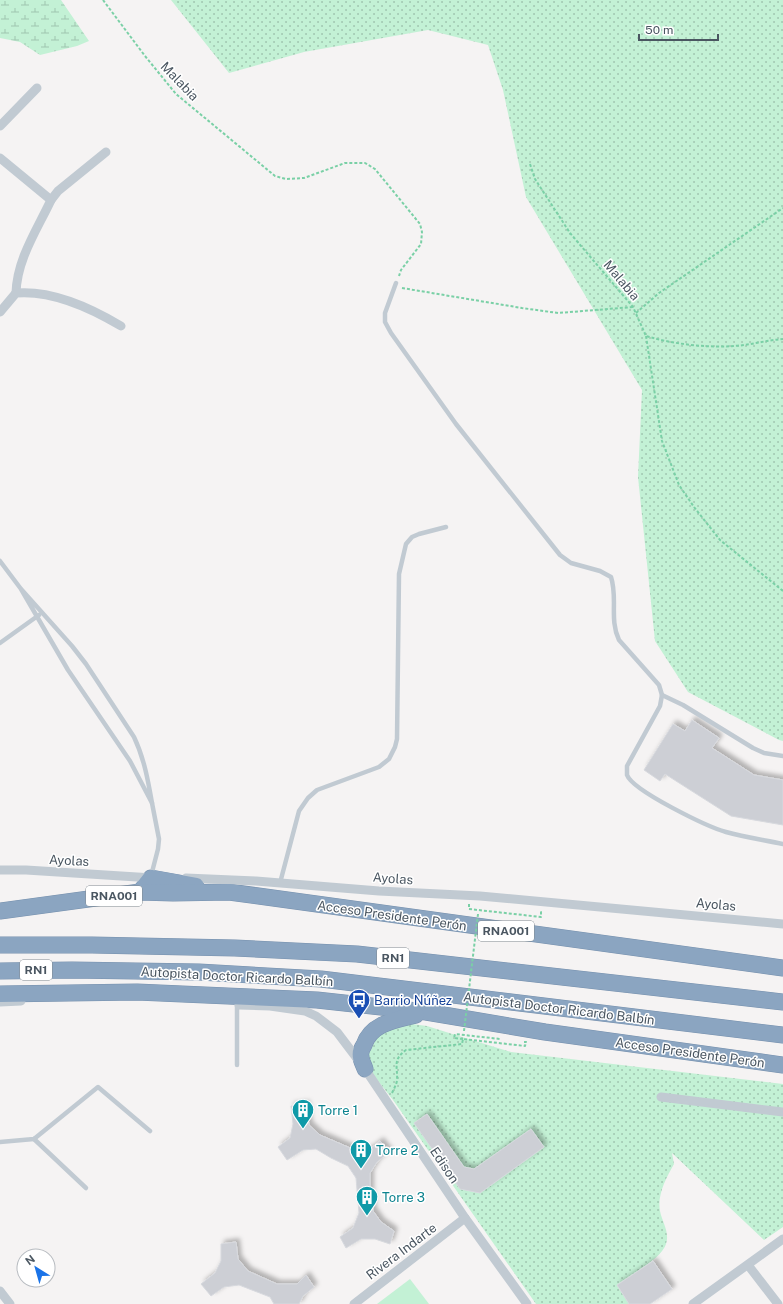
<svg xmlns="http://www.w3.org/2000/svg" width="783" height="1304" font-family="'Public Sans',sans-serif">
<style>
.grass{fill:url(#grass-dots)}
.wetland{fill:url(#wetland-marsh)}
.pitch{fill:#c3f1d5}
.building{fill:#cdcfd5;stroke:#d7d9de;filter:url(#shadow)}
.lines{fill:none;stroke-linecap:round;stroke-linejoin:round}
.motorway-casing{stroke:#7690ad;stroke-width:17}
.path{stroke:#7ad0a6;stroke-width:2;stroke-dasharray:3 2;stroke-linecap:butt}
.service{stroke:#c1cad2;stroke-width:4.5}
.minor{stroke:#c1cad2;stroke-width:9}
.motorway{stroke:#8ba5c1;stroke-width:16}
.path-bridge{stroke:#7ad0a6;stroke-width:2;stroke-dasharray:3 2;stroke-linecap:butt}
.labels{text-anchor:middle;stroke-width:3;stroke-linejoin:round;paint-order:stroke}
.shield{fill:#fff;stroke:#808990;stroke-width:1}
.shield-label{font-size:12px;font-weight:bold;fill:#4a5661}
.street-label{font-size:13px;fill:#4a5661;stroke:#fff}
.transit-label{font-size:13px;fill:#164399;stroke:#fff;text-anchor:start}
.culture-label{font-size:13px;fill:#0d838f;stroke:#fff;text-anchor:start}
</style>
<defs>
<pattern id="grass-dots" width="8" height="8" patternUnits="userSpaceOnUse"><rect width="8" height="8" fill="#c3f1d5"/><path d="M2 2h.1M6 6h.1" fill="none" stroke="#a0c6b0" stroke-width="1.8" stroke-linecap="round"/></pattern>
<pattern id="wetland-marsh" width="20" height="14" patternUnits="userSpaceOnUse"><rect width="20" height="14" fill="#c3f1d5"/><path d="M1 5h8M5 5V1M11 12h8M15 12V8" fill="none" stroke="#a0c6b0"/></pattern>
<filter id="shadow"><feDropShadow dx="3.5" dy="-3.5" stdDeviation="2" flood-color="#0004"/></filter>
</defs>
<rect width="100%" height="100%" fill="#f5f3f3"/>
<g class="grass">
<path d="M171,0H783V741L779,740L688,692L655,641L638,477L642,390L526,197L503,90L488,45L428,30L304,52L229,73Z"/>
<path d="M412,1024L427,1026L446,1032L511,1052L783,1084V1227L764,1240L672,1153L674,1164C666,1178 657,1195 660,1211C662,1222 670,1232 666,1244C662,1258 629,1277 617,1285L629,1304H536L393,1100L371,1072L369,1065V1053L378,1035L398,1025Z"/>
</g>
<path class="wetland" d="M0,0H61L89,41L77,46L40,55L20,42L0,38Z"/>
<path class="pitch" d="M410,1279L429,1304H377Z"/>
<g class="building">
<path d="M692,720L719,738L712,748L754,775L783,780V825L731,816L665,774L660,781L644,770L673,724L685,731Z"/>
<path d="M306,1104L309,1125L320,1135L355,1150H369L380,1141L389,1152L377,1162L370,1173V1192L373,1211L381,1222L394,1231L390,1244L375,1239H361L346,1248L340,1237L353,1228L359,1213L356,1178L348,1166L331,1158L316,1149L303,1150L287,1160L278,1147L290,1138L293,1124L291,1106Z"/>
<path d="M427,1114L464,1167L474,1169L531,1129L544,1147L480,1193L460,1189L414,1123Z"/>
<path d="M236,1242L238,1259L248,1271L277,1284H297L306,1275L314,1287L303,1296L299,1304H274L270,1297L239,1285L224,1287L211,1296L201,1284L215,1273L221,1261V1244Z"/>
<path d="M653,1261L672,1289L650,1304H629L617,1285Z"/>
</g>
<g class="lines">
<g class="motorway-casing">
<g id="motorway">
<path d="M140,892L151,878L196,886"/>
<path d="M0,911L140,892L173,893L229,892L783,968"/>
<path d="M0,945H92L235,948L357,954L783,1002"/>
<path d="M0,971L72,970L199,972L321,979L783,1035"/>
<path d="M0,994L137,992L317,1000L426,1012L545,1032L783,1065"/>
<path d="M365,1069C364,1065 361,1061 361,1057C360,1053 362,1048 364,1045C371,1023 396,1020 416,1015"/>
</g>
</g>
<g class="path">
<path d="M103,0L145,56L176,94L275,176L286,179L304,178L345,163H365L375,169L420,224L422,232L421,244L401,270L399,276"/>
<path d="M530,164L535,179L570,233L633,307L646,336C672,344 707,348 734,346C751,345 767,340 783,339"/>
<path d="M402,288L522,308L558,313L633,307"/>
<path d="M636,313L659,293L783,208"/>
<path d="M646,336L662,441L679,485L694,507L720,540L783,591"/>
<path d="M469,904V909L541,917V912H539"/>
<path d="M463,1039L454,1038L455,1034L500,1039"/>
<path d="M392,1093C394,1089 396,1085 397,1081C398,1066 392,1060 406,1050L462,1044L463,1039L525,1046L526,1042H524"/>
</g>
<g class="service">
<path d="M396,283L385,313V322L391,333L456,424L560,555L571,563L600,571L611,577C618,598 609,619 619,640L659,685L662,695L660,706L627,766C627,768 627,773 627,775C633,791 708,827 726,832C744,837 764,840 783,844"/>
<path d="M0,561L21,589L72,646L86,664L134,737C144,758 148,780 152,803L130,761L68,670L21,589"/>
<path d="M0,643L39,615"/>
<path d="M662,695L683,705L753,748L764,753L783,756"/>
<path d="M151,876L158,849L159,839L152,803"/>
<path d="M280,883L299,811L308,798L317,790L379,767L389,759L395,747L397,739L399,574L406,544L412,537L419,534L446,527"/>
<path d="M237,1065V1004"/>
<path d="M34,1139L86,1188"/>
<path d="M0,1142L34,1139L98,1087L150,1131"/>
</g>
<g class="minor">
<path d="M0,126L37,88"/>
<path d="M0,158L51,200C37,230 17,259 16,293"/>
<path d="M51,200L58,191L106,152"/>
<path d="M0,312L16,293C52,290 91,308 121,326"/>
<path d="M0,870H26L153,878"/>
<path d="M186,878L256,881L379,891L480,896L783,924"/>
<path d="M0,1002L21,1001"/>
<path d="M239,1005L270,1006L305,1011L316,1016L337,1032L365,1069L465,1218L527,1304"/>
<path d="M661,1097L783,1112"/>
<path d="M748,1265L778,1304"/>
<path d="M0,1291L10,1304"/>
<path d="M354,1304L465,1218"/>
<path d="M693,1304L783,1239"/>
</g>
<use href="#motorway" class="motorway"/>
<path class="path-bridge" d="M464,1031L478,914"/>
</g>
<defs>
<g id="bus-pin" transform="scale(1.15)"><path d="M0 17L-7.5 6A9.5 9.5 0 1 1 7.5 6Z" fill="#1a4fb4" stroke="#fff"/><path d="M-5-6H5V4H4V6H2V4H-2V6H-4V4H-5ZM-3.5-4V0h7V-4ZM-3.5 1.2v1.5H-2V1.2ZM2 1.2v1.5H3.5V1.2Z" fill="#fff"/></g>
<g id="building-pin" transform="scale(1.15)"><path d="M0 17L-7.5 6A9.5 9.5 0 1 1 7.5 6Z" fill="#0f9aa8" stroke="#fff"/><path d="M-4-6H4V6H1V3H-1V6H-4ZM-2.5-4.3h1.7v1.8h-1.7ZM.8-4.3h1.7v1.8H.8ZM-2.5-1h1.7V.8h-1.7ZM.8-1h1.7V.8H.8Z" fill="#fff"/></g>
</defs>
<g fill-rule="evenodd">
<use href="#bus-pin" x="359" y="1000"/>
<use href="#building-pin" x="303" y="1110"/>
<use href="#building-pin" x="361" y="1150"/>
<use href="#building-pin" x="367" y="1197"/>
</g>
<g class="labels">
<g class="shield">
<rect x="86" y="886" width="56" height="20" rx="3"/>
<rect x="478" y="921" width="56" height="20" rx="3"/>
<rect x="377" y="948" width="32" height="20" rx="3"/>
<rect x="20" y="960" width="32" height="20" rx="3"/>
</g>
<g class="shield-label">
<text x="114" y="900">RNA001</text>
<text x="506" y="935">RNA001</text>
<text x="393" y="962">RN1</text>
<text x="36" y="974">RN1</text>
</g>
<g class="street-label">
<text transform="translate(180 81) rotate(46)" y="5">Malabia</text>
<text transform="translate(622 280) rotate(50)" y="5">Malabia</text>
<text transform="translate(69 860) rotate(3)" y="5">Ayolas</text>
<text transform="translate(393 878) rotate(4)" y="5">Ayolas</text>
<text transform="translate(716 904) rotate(5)" y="5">Ayolas</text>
<text transform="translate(392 915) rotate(8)" y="5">Acceso Presidente Perón</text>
<text transform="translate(237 976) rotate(3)" y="5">Autopista Doctor Ricardo Balbín</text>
<text transform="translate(559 1008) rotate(7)" y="5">Autopista Doctor Ricardo Balbín</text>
<text transform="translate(690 1052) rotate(8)" y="5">Acceso Presidente Perón</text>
<text transform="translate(445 1165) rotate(56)" y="5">Edison</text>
<text transform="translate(401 1251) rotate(-37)" y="5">Rivera Indarte</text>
</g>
<g class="transit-label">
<text x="374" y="1005">Barrio Núñez</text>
</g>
<g class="culture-label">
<text x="318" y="1115">Torre 1</text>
<text x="376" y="1155">Torre 2</text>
<text x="382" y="1202">Torre 3</text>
</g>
</g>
<g transform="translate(36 1268) rotate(323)"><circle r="19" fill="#ffffff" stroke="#b7bbc0"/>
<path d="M0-3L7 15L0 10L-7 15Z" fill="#1a73e8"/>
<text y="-6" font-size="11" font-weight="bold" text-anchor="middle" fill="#4a5661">N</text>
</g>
<path d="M639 34v6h79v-6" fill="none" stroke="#4a5661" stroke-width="2"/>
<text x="645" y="34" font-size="12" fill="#4a5661" stroke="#ffffff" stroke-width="3" paint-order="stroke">50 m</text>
</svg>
